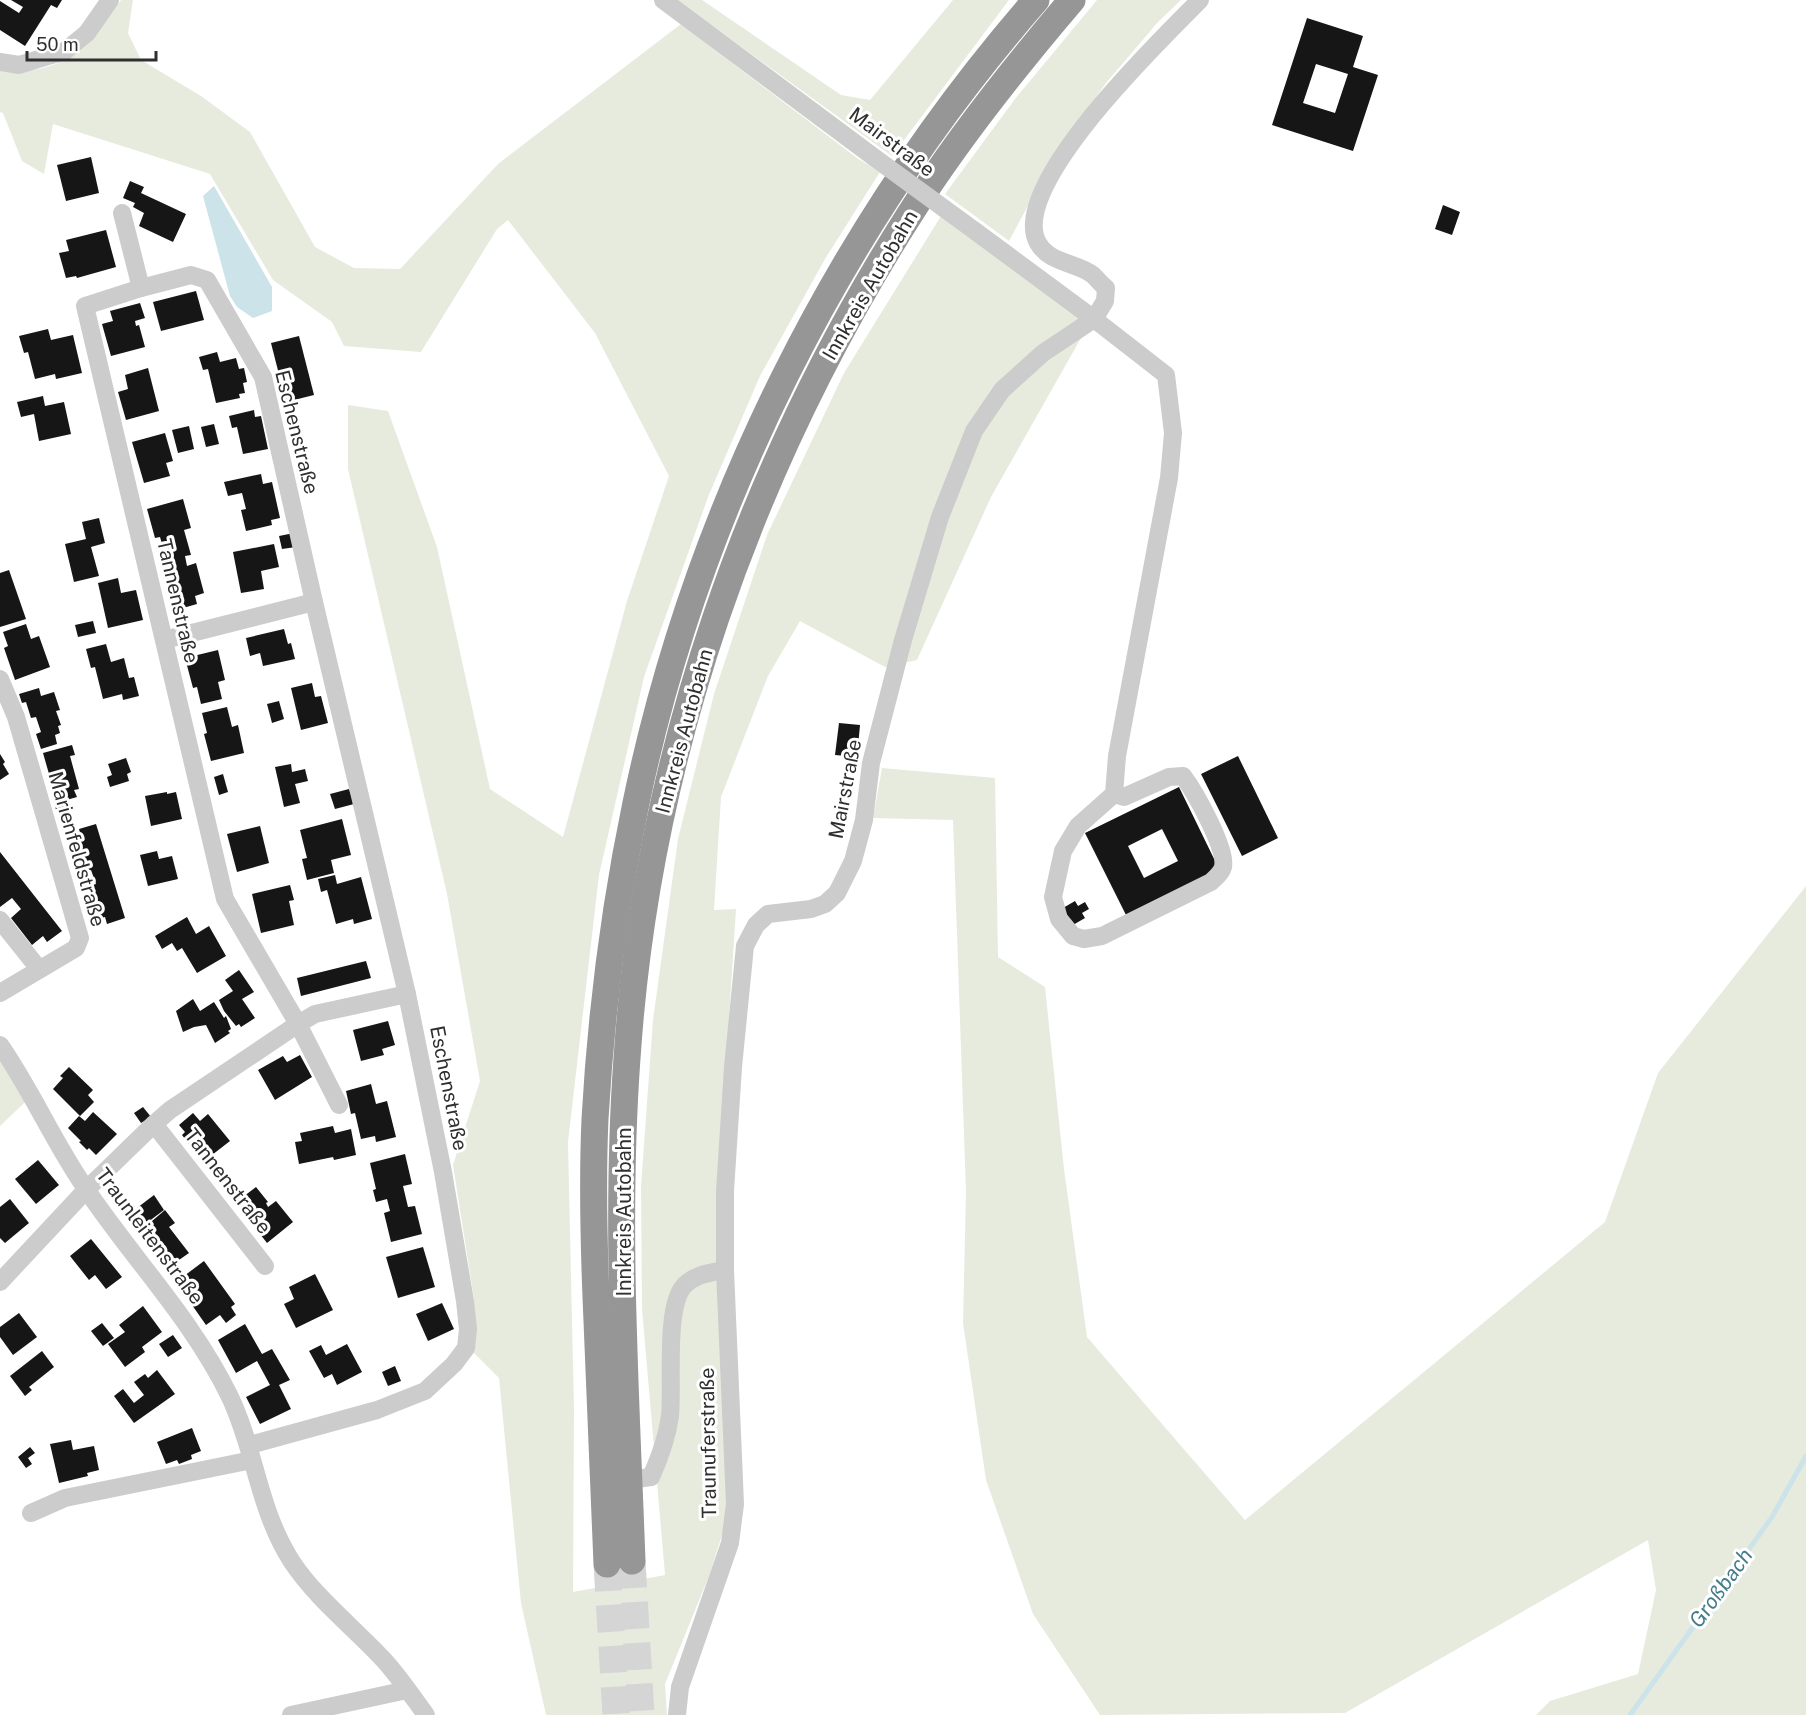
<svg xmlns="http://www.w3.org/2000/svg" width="1806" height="1715" font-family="'Public Sans',sans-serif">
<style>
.green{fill:#e7ebde}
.water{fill:#cbe3e9}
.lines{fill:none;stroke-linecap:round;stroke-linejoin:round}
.stream{stroke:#cbe3e9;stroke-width:5}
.building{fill:#161616;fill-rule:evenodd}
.highway-tunnel{stroke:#d5d5d5;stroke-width:27;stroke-dasharray:27 14;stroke-linecap:butt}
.minor{stroke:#ccc;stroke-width:18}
.highway{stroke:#969696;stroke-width:27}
.minor-bridge{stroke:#ccc;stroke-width:18}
.labels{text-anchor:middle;stroke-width:6;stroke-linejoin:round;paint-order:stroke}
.street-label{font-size:20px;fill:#2f2f2f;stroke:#fff}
.water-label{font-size:21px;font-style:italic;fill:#437d8a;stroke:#fff}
</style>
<rect width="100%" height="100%" fill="#fff"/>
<g class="green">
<path d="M121,0H133L128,33L141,60L201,96L250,132L315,247L354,268L400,269L498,164L681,24L857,158L880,172L825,259L760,376L708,497L644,677L599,875L568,1142L574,1409L573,1592L665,1575L642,1309L641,1186L653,1020L678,839L714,694L767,535L844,373L941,216L1089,324L991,497L917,660L885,667L800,621L768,676L721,797L714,910L736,909L716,1223L727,1448V1519L709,1576L665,1684L667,1715H546L521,1603L499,1378L473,1352L474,1299L453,1165L480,1081L447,894L348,469V405L388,411L437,547L490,789L563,837L627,601L669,476L595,333L508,220L497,229L421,352L344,346L332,322L273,280L210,174L53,124L44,174L22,161L3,113L0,112V68C10,69 22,71 33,70C76,64 97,33 121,0Z"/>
<path d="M677,0H702L841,95L870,100L953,0H1009L892,156Z"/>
<path d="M1097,0H1181L1158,22L1106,83L1053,159L1009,241L945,194L1015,99Z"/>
<path d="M882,768L995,778L998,957L1045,987L1064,1169L1087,1337L1245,1520L1605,1222L1658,1073L1806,886V1715H1536L1550,1701L1638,1674L1656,1590L1648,1540L1345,1713L1100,1715L1033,1614L986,1480L963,1323L966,1192L953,820L873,818Z"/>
<path d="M0,1057L25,1102L0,1126Z"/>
</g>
<path class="water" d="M214,186L272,287V311L253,318L237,307L230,296L203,196Z"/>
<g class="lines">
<path class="stream" d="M1630,1715L1772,1517L1806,1456"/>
</g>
<g class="building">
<path d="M11,0H62L57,8L51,5L25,46L0,30V1L19,13L23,7Z"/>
<path d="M1307,18L1363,36L1353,67L1378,75L1353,151L1272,125ZM1316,64L1348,74L1335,113L1303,103Z"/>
<path d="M91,157L99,193L66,201L57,165Z"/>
<path d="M130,181L144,187L141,193L186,214L173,242L139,226L144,213L133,207L135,203L123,198Z"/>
<path d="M1443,205L1460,212L1452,235L1435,229Z"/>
<path d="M106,230L116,267L77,278L76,276L66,278L59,253L69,251L66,240Z"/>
<path d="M196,291L204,320L161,331L153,302Z"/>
<path d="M140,303L145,318L135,321L136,326L139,325L145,347L111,356L102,324L113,321L110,311Z"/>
<path d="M48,329L51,340L73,335L82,373L56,379L55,374L35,379L28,352L24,353L19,336Z"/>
<path d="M299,336L314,395L286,402L271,343Z"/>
<path d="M217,352L220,362L236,358L239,369L244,368L247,382L243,383L245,393L239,394L240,398L216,403L208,369L203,370L199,357Z"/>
<path d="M148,368L159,411L126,420L118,392L128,389L125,375Z"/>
<path d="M43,396L45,406L64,402L71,434L39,441L34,414L21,417L17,402Z"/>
<path d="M254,410L255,417L261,416L268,449L243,454L237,427L232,428L229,416Z"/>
<path d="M214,424L219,444L206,447L201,427Z"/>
<path d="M189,426L194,449L178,453L172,430Z"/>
<path d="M165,433L173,461L166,463L170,476L144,483L132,442Z"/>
<path d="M261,474L263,484L272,482L280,518L271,520L272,525L246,531L241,510L246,509L242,493L228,496L224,482Z"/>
<path d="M183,499L191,528L184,530L191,555L185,556L187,566L196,563L204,593L195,596L197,604L176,610L163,563L167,561L160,537L155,538L147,509Z"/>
<path d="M99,518L105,543L91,547L99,576L74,582L65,544L86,539L82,522Z"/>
<path d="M294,533L296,547L282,549L279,536Z"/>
<path d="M274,544L279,567L261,571L264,589L241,593L233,552Z"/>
<path d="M9,570L26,619L0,627V573Z"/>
<path d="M118,578L121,593L136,590L143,620L108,628L98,583Z"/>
<path d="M93,621L96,633L78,637L75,625Z"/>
<path d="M26,624L31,639L39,636L50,667L15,680L4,648L8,646L3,632Z"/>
<path d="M284,629L288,644L291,643L295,659L263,666L260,653L250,656L246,638Z"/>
<path d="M106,644L111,662L124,658L129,678L134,677L139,696L123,700L122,694L103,699L95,667L91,668L86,649Z"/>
<path d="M218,650L225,680L218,682L222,699L201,704L197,687L193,688L185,658Z"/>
<path d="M312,683L315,697L321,696L328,723L301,730L291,688Z"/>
<path d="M39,688L41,696L54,692L60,710L56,711L61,725L58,726L60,733L55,735L57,744L41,749L36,734L41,732L36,717L31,718L26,702L22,703L19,694Z"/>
<path d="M279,701L284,719L272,723L267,704Z"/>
<path d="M227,707L232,727L238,725L244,753L211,761L204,734L207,733L202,713Z"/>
<path d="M839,723L860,725L857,757L835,755Z"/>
<path d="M72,745L75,755L70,756L79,789L74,790L77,797L63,801L66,810L57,813L52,796L55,795L43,753Z"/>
<path d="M0,754L5,762L3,764L9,774L0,780Z"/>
<path d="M1238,756L1278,838L1242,856L1201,774Z"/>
<path d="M126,758L131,772L127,774L129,781L110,787L107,777L112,775L108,764Z"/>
<path d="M291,764L292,772L305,769L308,781L295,784L300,803L284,807L275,767Z"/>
<path d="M223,774L228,792L219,795L214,777Z"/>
<path d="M1179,787L1219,869L1126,915L1085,833ZM1162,829L1178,861L1144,878L1128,846Z"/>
<path d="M349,789L354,804L335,809L330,794Z"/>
<path d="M167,792V794L176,792L182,819L151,826L145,796Z"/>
<path d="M342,819L351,855L331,860L334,873L307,880L302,859L307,858L300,830Z"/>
<path d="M96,824L125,918L107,924L105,917L92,921L82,888L96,884L91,870L77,874L67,841L81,837L79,829Z"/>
<path d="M260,826L269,863L237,872L227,834Z"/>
<path d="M157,851L159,859L172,856L178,879L148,886L140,855Z"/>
<path d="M0,852L62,931L47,942L43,936L32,945L11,918L21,909L12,898L0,907Z"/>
<path d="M335,875L337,884L361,877L372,919L354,924L353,919L336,924L327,890L321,892L318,879Z"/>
<path d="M290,885L294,900L289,901L294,925L261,933L252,894Z"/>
<path d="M1075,901L1078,906L1085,902L1089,909L1082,913L1085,918L1073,925L1063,908Z"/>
<path d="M187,917L196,934L209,926L226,956L197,973L182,948L177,951L172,943L162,949L155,936Z"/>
<path d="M366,961L371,978L301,996L297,978Z"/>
<path d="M239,970L254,992L242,999L255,1018L241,1027L239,1024L236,1026L224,1011L219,1000L233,991L225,980Z"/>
<path d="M193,999L200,1011L214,1002L224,1018L226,1016L231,1029L228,1031L230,1033L215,1043L206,1025L194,1027L183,1032L176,1011Z"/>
<path d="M388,1021L395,1045L382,1049L384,1055L361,1061L353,1030Z"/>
<path d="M300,1055L312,1077L275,1100L258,1070L283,1056L287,1062Z"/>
<path d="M69,1067L93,1090L88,1095L94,1102L80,1116L53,1089L63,1078L60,1076Z"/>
<path d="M371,1084L376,1104L387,1101L396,1137L376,1142L375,1136L361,1139L355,1113L351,1114L346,1091Z"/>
<path d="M143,1107L151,1117L141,1123L134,1113Z"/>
<path d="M93,1112L117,1134L96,1155L89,1148L87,1150L79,1142L81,1141L68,1128L79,1116L85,1121Z"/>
<path d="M193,1113L200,1121L208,1114L230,1141L203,1162L182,1135L185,1132L179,1125Z"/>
<path d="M333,1126L335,1133L351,1129L356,1155L334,1160L333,1157L299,1164L295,1142L302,1141L300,1133Z"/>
<path d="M405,1154L412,1184L403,1186L408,1207L415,1206L422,1234L391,1242L384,1213L390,1211L387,1199L376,1202L373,1190L376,1189L370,1163Z"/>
<path d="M38,1160L59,1185L36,1204L15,1179Z"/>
<path d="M256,1187L268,1202L266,1203L268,1207L276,1201L293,1222L267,1243L250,1221L256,1216L255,1214L252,1216L239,1200Z"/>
<path d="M154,1195L164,1210L144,1225L133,1211Z"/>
<path d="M10,1199L29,1223L5,1243L0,1238V1207Z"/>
<path d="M165,1210L175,1223L169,1227L189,1253L166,1269L147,1243L153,1239L145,1227Z"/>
<path d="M91,1239L122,1277L106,1289L95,1275L89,1280L70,1256Z"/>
<path d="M423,1247L435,1287L398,1298L386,1257Z"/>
<path d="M204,1261L235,1304L231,1307L236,1315L226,1323L220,1315L206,1325L185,1295L194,1289L184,1276Z"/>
<path d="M315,1274L333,1310L296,1328L284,1304L294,1299L289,1287Z"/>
<path d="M442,1303L454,1329L428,1341L416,1314Z"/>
<path d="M143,1306L162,1332L142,1347L145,1352L125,1367L108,1344L125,1332L119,1325Z"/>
<path d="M19,1313L37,1337L13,1355L0,1337V1327Z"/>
<path d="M102,1323L114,1338L103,1346L91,1331Z"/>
<path d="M245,1324L262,1354L272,1349L290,1380L279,1385L291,1409L260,1424L246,1397L270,1385L257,1361L236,1373L218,1340Z"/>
<path d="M173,1335L182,1348L168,1357L159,1344Z"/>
<path d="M347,1344L362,1372L337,1385L332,1374L324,1378L309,1351L321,1345L326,1355Z"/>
<path d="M42,1351L54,1367L29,1387L32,1390L25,1396L10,1376Z"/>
<path d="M395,1366L401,1381L388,1386L382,1372Z"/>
<path d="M157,1370L175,1394L134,1423L114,1396L123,1389L134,1403L144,1395L134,1382L145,1374L148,1378Z"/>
<path d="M192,1428L201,1451L191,1455L192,1459L179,1464L177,1460L166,1464L157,1442Z"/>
<path d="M71,1440L73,1450L94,1446L99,1470L87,1473L88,1476L59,1483L50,1444Z"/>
<path d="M30,1447L35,1453L28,1458L32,1464L26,1468L18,1457Z"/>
</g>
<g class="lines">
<g class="highway-tunnel">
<path d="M632,1561L641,1715"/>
<path d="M607,1564L616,1715"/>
</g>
<g class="minor">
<path d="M663,0L875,158"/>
<path d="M0,62L19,65L65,51L87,33L110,0"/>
<path d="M122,213L141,288L85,306L225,899L298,1024L339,1105"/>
<path d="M975,231L1094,319L1166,375L1173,433L1169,478L1117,756L1114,794L1078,826L1063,851L1053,897L1059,919L1073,936L1084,939L1102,936L1211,882C1215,878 1221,874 1223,867C1227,849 1195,792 1183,776L1169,777L1124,797L1114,794"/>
<path d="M141,288L191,275L207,280L263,377L314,602L407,994L443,1172L465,1301L468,1329L466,1348L454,1364L425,1391L377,1410L250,1445"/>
<path d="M164,640L314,602"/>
<path d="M0,679L16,717L80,938L76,948L0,993"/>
<path d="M0,920L39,969"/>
<path d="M0,1045C32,1091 54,1143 86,1189C133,1259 193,1320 230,1397C256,1452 258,1509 292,1562C316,1598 352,1626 382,1658C398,1675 412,1696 426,1715"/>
<path d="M154,1124L265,1266"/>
<path d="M0,1282L86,1190L154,1124L170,1110L298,1024L315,1014L407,994"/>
<path d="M629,1480L651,1477C660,1457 667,1438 670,1416C673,1384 665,1310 683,1287C694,1274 710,1273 725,1270"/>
<path d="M31,1513L65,1498L252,1460"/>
<path d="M291,1715L407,1690"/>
<path d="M677,1715L680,1687L730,1543L735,1504L725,1270V1191L733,1067L745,946L756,925L768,914L811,909L825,904L837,893L853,861L864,820L871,763L903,640L940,517L974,431L1002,390L1043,353L1094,319L1105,301L1106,288C1101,284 1097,279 1093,275C1076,262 1050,264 1038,243C1006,187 1163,38 1200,0"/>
</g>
<g class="highway">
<path d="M632,1561C626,1394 615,1225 627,1058C647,758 749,467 910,214C958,138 1014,68 1072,0"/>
<path d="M607,1564C603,1483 600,1402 597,1321C594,1254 592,1186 595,1119C601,1013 614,908 636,803C697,509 839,226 1036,0"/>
</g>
<path class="minor-bridge" d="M875,158L975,231"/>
</g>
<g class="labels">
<g class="street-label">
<text transform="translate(892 142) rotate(37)" y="7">Mairstraße</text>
<text transform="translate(870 285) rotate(-60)" y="7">Innkreis Autobahn</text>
<text transform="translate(297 432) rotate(76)" y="7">Eschenstraße</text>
<text transform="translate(178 601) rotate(77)" y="7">Tannenstraße</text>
<text transform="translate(684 731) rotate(-75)" y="7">Innkreis Autobahn</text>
<text transform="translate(845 789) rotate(-79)" y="7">Mairstraße</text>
<text transform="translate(77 849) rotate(74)" y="7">Marienfeldstraße</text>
<text transform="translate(449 1088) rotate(79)" y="7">Eschenstraße</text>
<text transform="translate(228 1181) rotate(52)" y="7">Tannenstraße</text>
<text transform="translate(624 1212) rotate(-90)" y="7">Innkreis Autobahn</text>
<text transform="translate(150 1236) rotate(53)" y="7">Traunleitenstraße</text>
<text transform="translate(708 1443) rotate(-91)" y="7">Traunuferstraße</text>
</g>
<g class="water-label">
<text transform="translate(1721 1588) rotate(-54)" y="7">Großbach</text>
</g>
</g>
<path d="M27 51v9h129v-9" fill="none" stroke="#2f2f2f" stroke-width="3"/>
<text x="36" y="51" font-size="18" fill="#2f2f2f" stroke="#ffffff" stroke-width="4.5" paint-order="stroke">50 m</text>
</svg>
